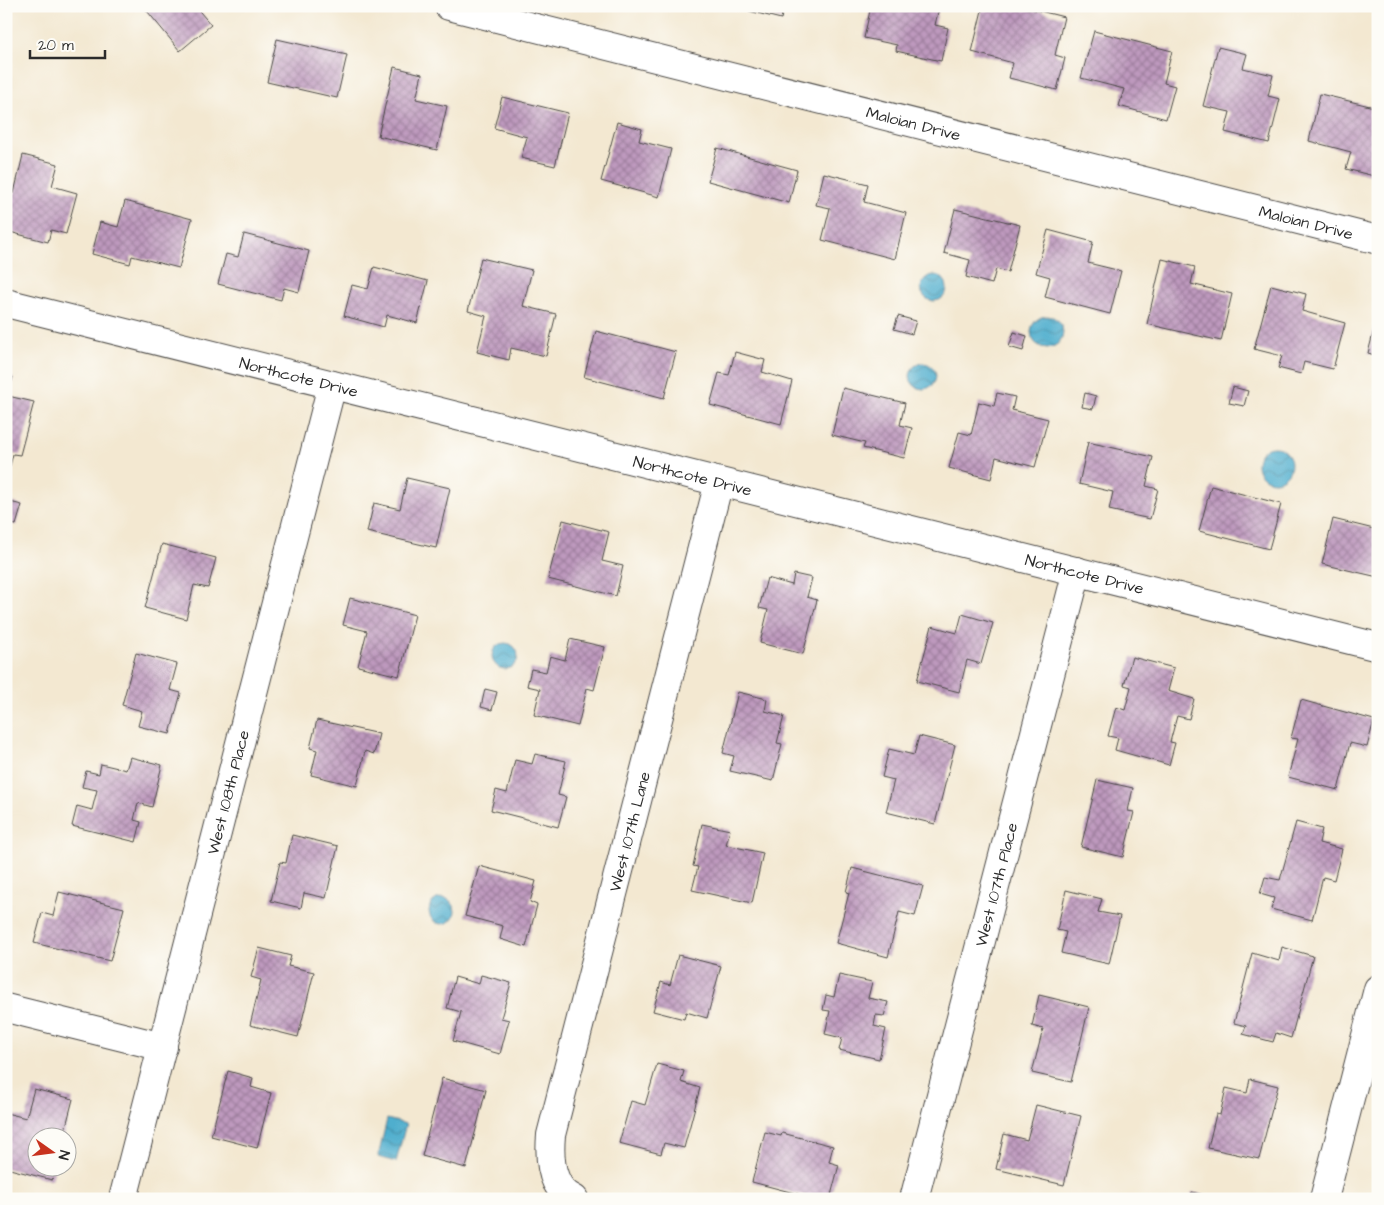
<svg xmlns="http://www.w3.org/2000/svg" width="1384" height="1205" font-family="'Architects Daughter',sans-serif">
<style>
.water{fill:url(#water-waves);stroke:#3e6c7c}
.building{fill:url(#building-cross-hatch)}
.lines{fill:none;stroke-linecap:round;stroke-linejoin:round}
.minor-casing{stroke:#494744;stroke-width:30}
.minor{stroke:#fff;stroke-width:28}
.labels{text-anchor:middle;stroke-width:4;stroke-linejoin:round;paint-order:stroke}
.street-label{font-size:16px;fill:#2b2b2b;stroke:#fdfcf7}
</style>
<defs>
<pattern id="water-waves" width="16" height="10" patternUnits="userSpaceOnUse" patternTransform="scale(1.25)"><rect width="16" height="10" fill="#50aece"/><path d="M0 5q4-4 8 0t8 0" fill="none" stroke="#438ea7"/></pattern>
<pattern id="building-cross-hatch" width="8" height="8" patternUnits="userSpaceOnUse" patternTransform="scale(1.25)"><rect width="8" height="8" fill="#be99be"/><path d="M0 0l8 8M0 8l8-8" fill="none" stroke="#9b7d9b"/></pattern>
</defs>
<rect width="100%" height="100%" fill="#fdfcf7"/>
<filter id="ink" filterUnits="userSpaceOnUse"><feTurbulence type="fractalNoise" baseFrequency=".02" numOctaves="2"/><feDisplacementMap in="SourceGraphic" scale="10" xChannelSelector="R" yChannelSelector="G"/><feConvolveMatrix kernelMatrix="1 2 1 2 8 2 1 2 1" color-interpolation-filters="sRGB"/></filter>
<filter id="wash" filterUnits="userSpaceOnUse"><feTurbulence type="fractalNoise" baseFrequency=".0096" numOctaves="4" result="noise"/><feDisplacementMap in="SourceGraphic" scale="20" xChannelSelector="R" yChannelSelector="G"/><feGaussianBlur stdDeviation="1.12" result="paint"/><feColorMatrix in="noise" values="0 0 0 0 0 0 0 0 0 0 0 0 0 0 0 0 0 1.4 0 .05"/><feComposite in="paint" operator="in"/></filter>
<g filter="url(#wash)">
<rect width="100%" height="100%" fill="#f3e8d1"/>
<g class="water">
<circle cx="934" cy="288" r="13"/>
<circle cx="1047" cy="332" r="16"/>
<circle cx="923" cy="376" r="13"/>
<circle cx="1274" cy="464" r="17"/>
<circle cx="505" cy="656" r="13"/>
<circle cx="442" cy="911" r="13"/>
<path d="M387,1119L406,1124L396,1162L378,1157Z"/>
</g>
<g id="blocks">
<g class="building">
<path d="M143,6H195L211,25L180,51Z"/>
<path d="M751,6H784L781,19L749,11Z"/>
<path d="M871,6H929L939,8L935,25L948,28L941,61L896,51L897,45L864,38Z"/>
<path d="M983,6H1020L1064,17L1055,55L1065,58L1057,90L1009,78L1013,63L972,52Z"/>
<path d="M1094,31L1172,51L1164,83L1175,86L1166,119L1119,106L1124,89L1081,78Z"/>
<path d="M277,39L347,55L337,98L267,82Z"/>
<path d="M1218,47L1247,54L1243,68L1273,75L1268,96L1280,99L1269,143L1225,132L1230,112L1203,106Z"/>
<path d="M394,67L422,74L416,99L447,106L437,150L378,136Z"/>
<path d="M1320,94L1378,108V177L1346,169L1351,152L1309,141Z"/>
<path d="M502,97L568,113L555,166L521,158L527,137L494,128Z"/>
<path d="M617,122L642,129L639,141L671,149L659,197L601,181Z"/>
<path d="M717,148L797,170L789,203L708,181Z"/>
<path d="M23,155L58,164L52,186L77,193L66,234L51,230L48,242L6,231V191L14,193Z"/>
<path d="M824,173L868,184L864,202L906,213L895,259L822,240L830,208L816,205Z"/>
<path d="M125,201L192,219L179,268L132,256L130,264L92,254L100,222L118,227Z"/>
<path d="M955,209L1020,225L1008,272L996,269L992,284L966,277L970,260L944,253Z"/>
<path d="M1048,230L1093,242L1088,263L1121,271L1110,314L1045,297L1050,277L1036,273Z"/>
<path d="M244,234L309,251L299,292L284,288L281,300L218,284L226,254L238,257Z"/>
<path d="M481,258L532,270L523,306L556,314L546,356L511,348L509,360L477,352L486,316L468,311Z"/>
<path d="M1162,259L1195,267L1191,284L1232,294L1221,341L1147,324Z"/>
<path d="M374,267L428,281L417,323L387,315L384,327L344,316L352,285L368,289Z"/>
<path d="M1271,285L1306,294L1302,311L1345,323L1333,369L1304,362L1301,374L1278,368L1282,356L1254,349Z"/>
<path d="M898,316L916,321L912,334L894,329Z"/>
<path d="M1377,318H1378V356L1368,353Z"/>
<path d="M596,331L676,352L664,398L584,377Z"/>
<path d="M1014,332L1027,336L1023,351L1009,347Z"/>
<path d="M735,352L765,360L762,372L792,381L781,424L710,405L719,373L729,375Z"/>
<path d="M6,375L13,377L8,396L34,402L20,455L13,454L10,466L6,465Z"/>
<path d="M1233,387L1248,391L1244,406L1229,403Z"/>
<path d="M843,388L905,403L900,425L912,428L904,458L863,448L865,443L832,435Z"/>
<path d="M997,393L1015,397L1012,410L1048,419L1035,467L996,457L991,479L949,468L959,432L971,435L979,402L994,406Z"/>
<path d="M1085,393L1096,396L1093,409L1082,407Z"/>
<path d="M1088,442L1153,457L1146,486L1158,489L1150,519L1109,510L1113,492L1079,484Z"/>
<path d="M407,478L450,488L436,548L367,532L374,503L400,509Z"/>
<path d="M1211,486L1281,504L1269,549L1199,531Z"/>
<path d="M6,501L22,505L16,525L6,523Z"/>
<path d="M1333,519L1378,530V577L1322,564Z"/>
<path d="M563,520L609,532L602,561L623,566L616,596L548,579Z"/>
<path d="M162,544L216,558L208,588L194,585L186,619L145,608Z"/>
<path d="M794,574L812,578L807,597L817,600L803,654L760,643L768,610L759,608L767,578L792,585Z"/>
<path d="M350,598L415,615L399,676L358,666L367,631L343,625Z"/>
<path d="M962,614L993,623L981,664L967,660L959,692L917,681L932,626L957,633Z"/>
<path d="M570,639L605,647L594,690L587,688L578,726L534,715L540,689L527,686L531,669L546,672L550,656L565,660Z"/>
<path d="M136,653L177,664L170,690L181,693L170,734L138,726L142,711L122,705Z"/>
<path d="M1132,657L1174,668L1168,691L1194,699L1189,719L1177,716L1170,742L1175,743L1169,765L1115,750L1118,738L1108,736L1116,707L1125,710L1131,687L1124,685Z"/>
<path d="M485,689L497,692L492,710L481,707Z"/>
<path d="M738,692L767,699L765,711L784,716L777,743L782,744L773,781L730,771L734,756L723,753Z"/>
<path d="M1301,700L1374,720L1367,747L1350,743L1338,790L1288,777L1298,739L1291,738Z"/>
<path d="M317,720L379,734L374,754L365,751L357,786L311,775L317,750L310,748Z"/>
<path d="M919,736L955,745L935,824L886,812L894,780L882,777L889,749L914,755Z"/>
<path d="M535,754L566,761L558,795L566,797L558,827L491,810L496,790L507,793L515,760L532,764Z"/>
<path d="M130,757L162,765L152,807L138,803L134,820L141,822L136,842L72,826L77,806L92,810L97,790L82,787L86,771L99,774L101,764L126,770Z"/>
<path d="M1097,780L1133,788L1128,811L1134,812L1123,857L1081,847Z"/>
<path d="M1296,822L1322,829L1319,843L1342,849L1334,880L1323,877L1312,920L1271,909L1274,898L1260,894L1265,877L1280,880Z"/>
<path d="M702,824L730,830L726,845L763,853L752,903L692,890L698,867L693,866Z"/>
<path d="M292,835L338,846L326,898L304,893L301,908L271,901L280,862L286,863Z"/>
<path d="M479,866L536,881L530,902L537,905L526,947L500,939L503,926L465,916Z"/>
<path d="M852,868L923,886L915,916L899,912L888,957L836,943L849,893L846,892Z"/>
<path d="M1066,890L1102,899L1098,912L1120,916L1109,964L1061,953L1066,932L1057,930Z"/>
<path d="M59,892L124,908L110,961L34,943L42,913L53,916Z"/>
<path d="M1282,947L1313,956L1291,1038L1276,1033L1273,1042L1243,1034L1246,1026L1234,1023L1252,953L1279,961Z"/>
<path d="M259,948L291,956L288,966L314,972L298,1037L250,1025L261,980L251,977Z"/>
<path d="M678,955L721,966L707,1018L686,1012L684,1019L653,1011L661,982L670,985Z"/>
<path d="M481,975L511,983L501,1018L509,1020L500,1054L453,1041L461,1012L447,1008L455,977L479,984Z"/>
<path d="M839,975L872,982L868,998L888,1002L884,1016L876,1015L874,1026L886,1029L879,1059L839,1050L842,1038L825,1034L830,1011L823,1010L826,995L834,997Z"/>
<path d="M1039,995L1089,1007L1071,1082L1032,1073L1043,1029L1032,1026Z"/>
<path d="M657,1064L684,1071L681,1082L700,1088L684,1148L664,1143L661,1154L619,1143L631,1101L645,1105Z"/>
<path d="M228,1071L253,1078L251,1087L271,1093L257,1148L211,1136Z"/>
<path d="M442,1078L486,1090L466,1168L422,1156Z"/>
<path d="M1250,1079L1278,1086L1259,1159L1208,1148L1216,1114L1220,1115L1226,1088L1247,1093Z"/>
<path d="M34,1089L73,1099L63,1138H38V1168H55L52,1180L6,1168V1113L26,1118Z"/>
<path d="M1036,1105L1081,1116L1064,1185L996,1169L1004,1134L1027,1140Z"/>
<path d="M765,1132L781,1136L782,1133L833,1146L829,1162L839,1165L830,1199H817L752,1182Z"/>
<path d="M1192,1192L1216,1198V1199H1190Z"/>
</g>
</g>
</g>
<g filter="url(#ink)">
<use href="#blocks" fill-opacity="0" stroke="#494744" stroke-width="1"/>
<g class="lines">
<g class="minor-casing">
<g id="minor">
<path id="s1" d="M449,6L1378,240"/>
<path id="s2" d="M6,303L1378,647"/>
<path d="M6,1008L163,1047"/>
<path id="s3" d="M123,1199L332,385"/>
<path id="s4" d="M574,1199C550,1188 549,1158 551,1135L719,482"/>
<path id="s5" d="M914,1199L1077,571"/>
<path d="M1324,1199L1378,989"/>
</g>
</g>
<use href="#minor" class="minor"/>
</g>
</g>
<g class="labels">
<g class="street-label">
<text dy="6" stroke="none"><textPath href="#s1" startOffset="479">Maloian Drive</textPath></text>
<text dy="6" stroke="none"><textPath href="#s1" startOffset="884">Maloian Drive</textPath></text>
<text dy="6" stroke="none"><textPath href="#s2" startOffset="302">Northcote Drive</textPath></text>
<text dy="6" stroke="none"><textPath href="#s2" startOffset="708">Northcote Drive</textPath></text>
<text dy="6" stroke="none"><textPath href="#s2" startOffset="1112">Northcote Drive</textPath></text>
<text dy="6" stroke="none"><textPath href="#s3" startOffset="420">West 108th Place</textPath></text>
<text dy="6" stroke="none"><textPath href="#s4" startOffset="386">West 107th Lane</textPath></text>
<text dy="6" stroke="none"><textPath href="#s5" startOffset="325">West 107th Place</textPath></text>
</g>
</g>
<rect width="1384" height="1205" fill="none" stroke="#fdfcf7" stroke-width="25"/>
<g transform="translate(52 1152) rotate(104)"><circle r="24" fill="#fdfcf7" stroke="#a9a8a5"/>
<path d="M0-4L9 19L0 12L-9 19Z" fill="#c8321e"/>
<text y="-8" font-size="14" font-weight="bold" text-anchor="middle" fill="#2b2b2b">N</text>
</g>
<path d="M30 50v8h75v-8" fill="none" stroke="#2b2b2b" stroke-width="2.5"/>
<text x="38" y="50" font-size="15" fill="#2b2b2b" stroke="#fdfcf7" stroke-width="4" paint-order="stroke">20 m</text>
</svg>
